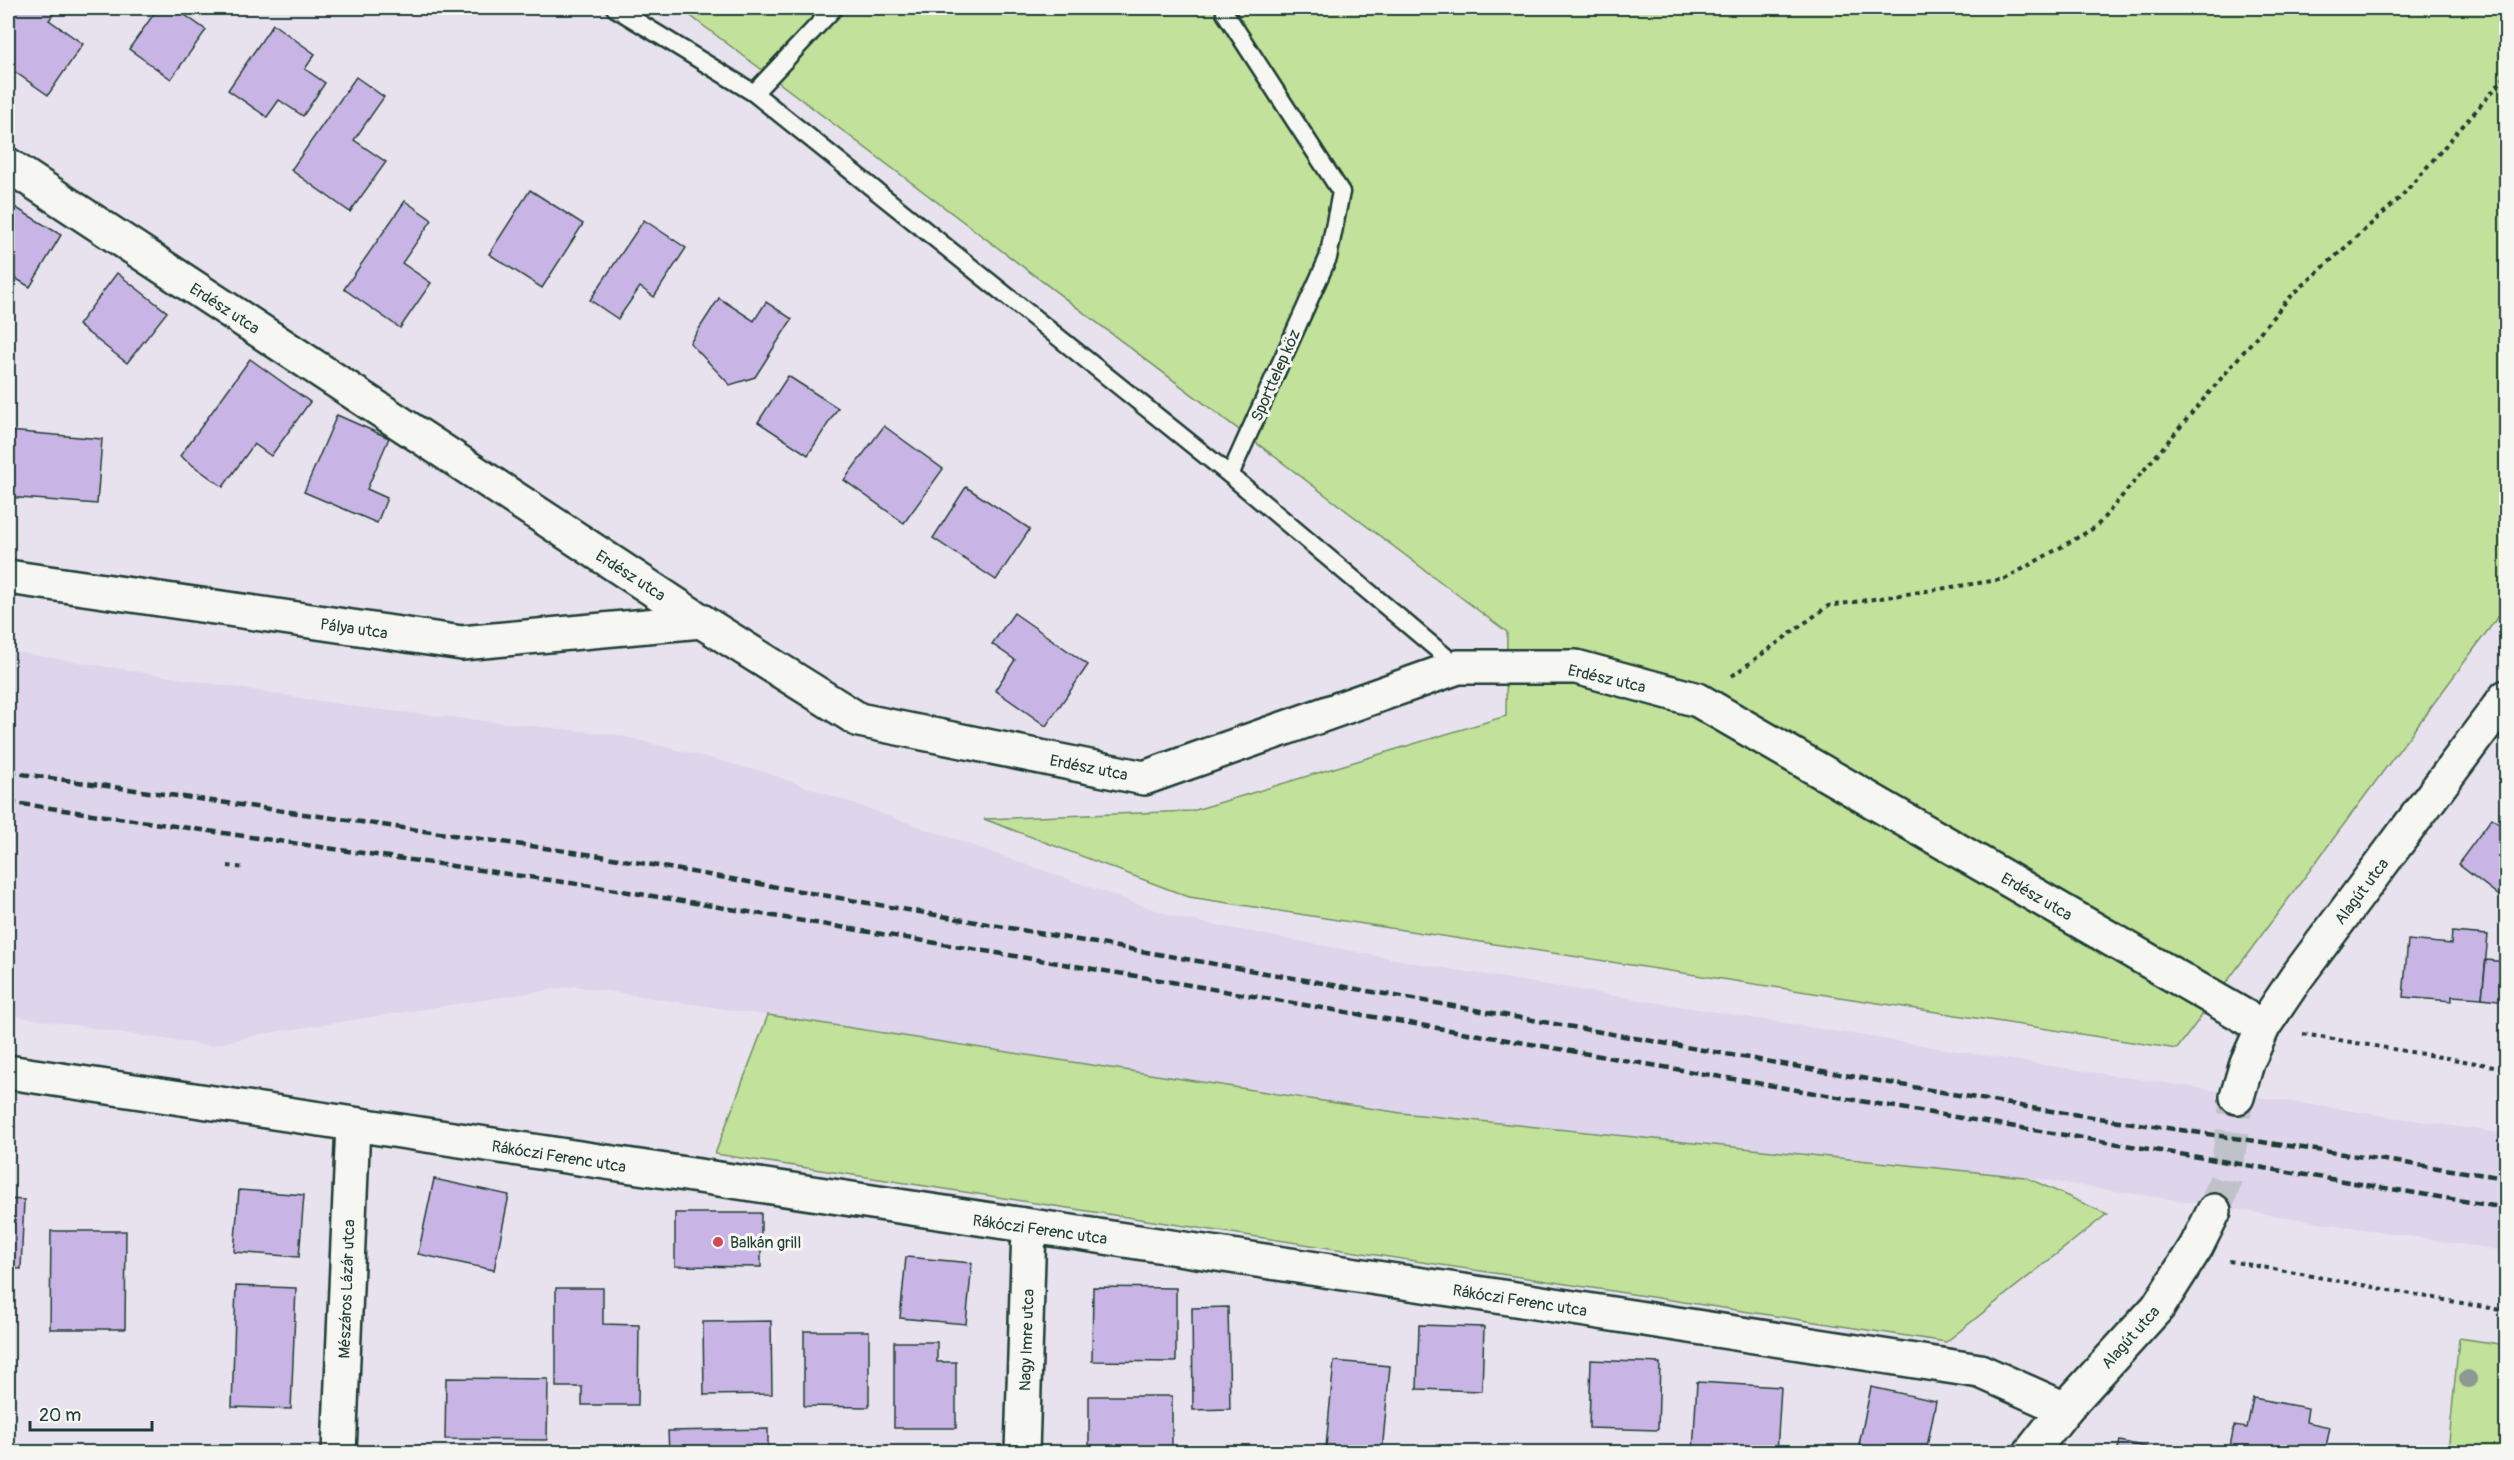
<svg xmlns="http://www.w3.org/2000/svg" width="2514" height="1460" font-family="Pangolin,sans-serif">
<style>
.built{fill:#ded4eb}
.green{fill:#c2e19a;stroke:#708f67;stroke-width:1.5}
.building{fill:#c8b5e5;stroke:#1f3d34;stroke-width:1.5}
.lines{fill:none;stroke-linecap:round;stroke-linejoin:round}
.tertiary-tunnel{stroke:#c0c1c9;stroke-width:33;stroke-dasharray:33 16;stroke-linecap:butt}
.service-casing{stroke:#1f3d34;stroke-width:21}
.minor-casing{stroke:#1f3d34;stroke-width:38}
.tertiary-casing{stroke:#1f3d34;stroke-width:38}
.path{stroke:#1f3d34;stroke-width:4;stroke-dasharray:4.5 4.5;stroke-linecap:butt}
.service{stroke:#f6f6f2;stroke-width:16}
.minor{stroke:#f6f6f2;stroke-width:33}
.tertiary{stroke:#f6f6f2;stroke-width:33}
.rail{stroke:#1f3d34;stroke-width:4.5;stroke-dasharray:9 4.5;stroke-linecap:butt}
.tree{fill:#8c9993}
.poi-dot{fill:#d1495b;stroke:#f6f6f2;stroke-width:2}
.labels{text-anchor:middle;stroke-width:6;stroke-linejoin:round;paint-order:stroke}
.street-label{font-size:16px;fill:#1f3d34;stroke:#f6f6f2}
.poi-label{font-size:16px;fill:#1f3d34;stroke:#f6f6f2;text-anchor:start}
</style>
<rect width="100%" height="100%" fill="#e8e2ee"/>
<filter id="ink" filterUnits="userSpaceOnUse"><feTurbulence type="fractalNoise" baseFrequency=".0167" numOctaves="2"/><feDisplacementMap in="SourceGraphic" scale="12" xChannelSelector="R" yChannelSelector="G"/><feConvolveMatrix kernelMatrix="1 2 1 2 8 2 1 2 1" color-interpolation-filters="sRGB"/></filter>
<g filter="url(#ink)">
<path class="built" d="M8,651L364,708L618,735L764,772L1178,918L1431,966L2044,1065L2506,1134V1251L2025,1177L1401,1113L575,986L261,1034L210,1046L8,1015Z"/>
<g class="green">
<path d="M680,8H2506V606L2177,1049L1189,897L984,819L1192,811L1506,716L1507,632Z"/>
<path d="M768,1015L1401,1113L2025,1177L2107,1214L1946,1342L715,1154Z"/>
<path d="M2459,1338L2506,1345V1452H2448Z"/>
</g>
<g class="building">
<path d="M9,8H58L49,20L83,44L48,95L8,67Z"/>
<path d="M158,8H175L206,30L171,79L129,49Z"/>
<path d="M273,24L315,54L305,69L325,83L303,116L279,100L267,117L228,90Z"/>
<path d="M356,77L384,97L354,140L386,162L350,212L291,170Z"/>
<path d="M530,190L583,224L542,288L489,254Z"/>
<path d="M405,201L432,220L402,263L431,283L400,328L344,289Z"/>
<path d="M8,203L61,235L30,287L8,274Z"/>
<path d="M644,220L686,248L654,297L640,287L618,319L590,300Z"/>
<path d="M117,273L167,312L127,363L78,325Z"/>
<path d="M719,298L754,321L766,302L792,319L755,377L730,385L690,343Z"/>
<path d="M250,359L310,402L271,456L254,444L223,487L180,456Z"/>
<path d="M788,376L838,408L808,455L758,422Z"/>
<path d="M337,415L389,438L367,489L387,498L377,523L304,492Z"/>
<path d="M884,426L943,469L904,523L844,480Z"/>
<path d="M8,431L102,439L97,504L8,497Z"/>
<path d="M966,487L1030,529L996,580L933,538Z"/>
<path d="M1014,613L1088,665L1046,726L995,690L1015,660L992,644Z"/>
<path d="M2492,818L2506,829V901L2458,864Z"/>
<path d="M2452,932L2488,935L2482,998L2452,996V1001L2403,997L2408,940L2451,944Z"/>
<path d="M2486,960L2506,962V1001L2482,998Z"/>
<path d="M434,1179L509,1195L494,1270L418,1254Z"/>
<path d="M239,1190L304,1195L299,1257L234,1252Z"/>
<path d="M8,1199L24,1200L21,1269L8,1268Z"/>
<path d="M675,1213H761V1267L675,1266Z"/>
<path d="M51,1231H126L125,1329H50Z"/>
<path d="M906,1257L972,1263L966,1324L900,1318Z"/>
<path d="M236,1286L296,1288L291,1409L232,1407Z"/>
<path d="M1093,1287L1176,1288V1362L1092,1361Z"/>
<path d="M556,1288H603V1324L639,1325L638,1405H582V1387H556Z"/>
<path d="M1228,1307L1230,1409L1193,1410L1192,1308Z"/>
<path d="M771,1321L772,1394L704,1395L703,1322Z"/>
<path d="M1419,1325L1484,1327L1482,1391L1417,1389Z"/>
<path d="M804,1331H869V1407L804,1406Z"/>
<path d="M894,1342H937V1362H956V1428H894Z"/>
<path d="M1591,1360L1660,1363L1658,1430L1589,1428Z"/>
<path d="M1334,1361L1390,1366L1382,1452L1326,1447Z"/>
<path d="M446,1378L548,1379L547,1440L445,1439Z"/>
<path d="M1697,1382L1781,1387L1777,1452H1693Z"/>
<path d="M1871,1387L1936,1401L1926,1452H1894L1859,1445Z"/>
<path d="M1089,1396H1172V1451L1089,1452Z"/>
<path d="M2253,1398L2308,1408L2306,1422L2330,1427L2325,1452H2229L2234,1426L2247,1428Z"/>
<path d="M768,1429V1452H669L668,1431Z"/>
<path d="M2120,1441L2167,1452H2117Z"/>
<path d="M973,1449V1452H905V1451Z"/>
</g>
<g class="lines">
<path class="tertiary-tunnel" d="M2214,1211L2225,1181L2237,1097"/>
<g class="service-casing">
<g id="service">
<path d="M615,8L754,93L1230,475"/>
<path d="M1225,13L1341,192L1328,258L1230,475L1458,667"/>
<path d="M754,93L834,8"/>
</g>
</g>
<g class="minor-casing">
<g id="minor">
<path d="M8,165L701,621L859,720L1144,778L1458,667H1576L1698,700L2263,1027"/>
<path d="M8,577L462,643L701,621"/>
<path d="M8,1072L1483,1294L1980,1371L2065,1409"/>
<path d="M339,1452L353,1125"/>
<path d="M1022,1452L1029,1227"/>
</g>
</g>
<g class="tertiary-casing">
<g id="tertiary">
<path d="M2237,1097L2247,1063L2263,1027L2296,978L2506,697"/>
<path d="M2031,1452L2065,1409L2158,1307L2196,1247L2214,1211"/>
</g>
</g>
<g class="path">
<path d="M1732,676L1828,606L2005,579L2096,527L2288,299L2400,198L2506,76"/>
<path d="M228,866L245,868"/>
<path d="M2303,1034L2506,1068"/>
<path d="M2229,1261L2506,1311"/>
</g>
<use href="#service" class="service"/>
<use href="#minor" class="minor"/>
<use href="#tertiary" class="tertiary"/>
<g class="rail">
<path d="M8,772L601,856L2038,1109L2506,1178"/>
<path d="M8,802L598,887L1166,981L1907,1109L2506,1208"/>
</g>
</g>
<circle class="tree" cx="2468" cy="1379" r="9"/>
</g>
<circle class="poi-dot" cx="718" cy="1242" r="6"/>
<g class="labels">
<g class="street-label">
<text transform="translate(225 308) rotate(33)" y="6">Erdész utca</text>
<text transform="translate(1275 375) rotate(-66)" y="6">Sporttelep köz</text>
<text transform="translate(631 575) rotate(33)" y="6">Erdész utca</text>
<text transform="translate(354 628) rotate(8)" y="6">Pálya utca</text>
<text transform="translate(1607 678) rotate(13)" y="6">Erdész utca</text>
<text transform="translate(1089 767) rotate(11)" y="6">Erdész utca</text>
<text transform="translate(2361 891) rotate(-53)" y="6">Alagút utca</text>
<text transform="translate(2037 896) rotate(30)" y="6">Erdész utca</text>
<text transform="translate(559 1156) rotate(9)" y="6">Rákóczi Ferenc utca</text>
<text transform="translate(1040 1229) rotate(8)" y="6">Rákóczi Ferenc utca</text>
<text transform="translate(346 1289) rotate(-88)" y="6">Mészáros Lázár utca</text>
<text transform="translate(1520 1300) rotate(9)" y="6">Rákóczi Ferenc utca</text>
<text transform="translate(2130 1337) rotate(-48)" y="6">Alagút utca</text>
<text transform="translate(1026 1340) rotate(-88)" y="6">Nagy Imre utca</text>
</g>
<g class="poi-label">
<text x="730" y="1248">Balkán grill</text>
</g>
</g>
<rect width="2514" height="1460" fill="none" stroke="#f6f6f2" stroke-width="30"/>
<rect x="15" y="15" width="2484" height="1430" fill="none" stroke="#1f3d34" stroke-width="2" filter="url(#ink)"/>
<path d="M30 1421v9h122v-9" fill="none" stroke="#1f3d34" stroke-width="3"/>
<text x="39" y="1421" font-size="18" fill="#1f3d34" stroke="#f6f6f2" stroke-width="4.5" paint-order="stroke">20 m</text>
</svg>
